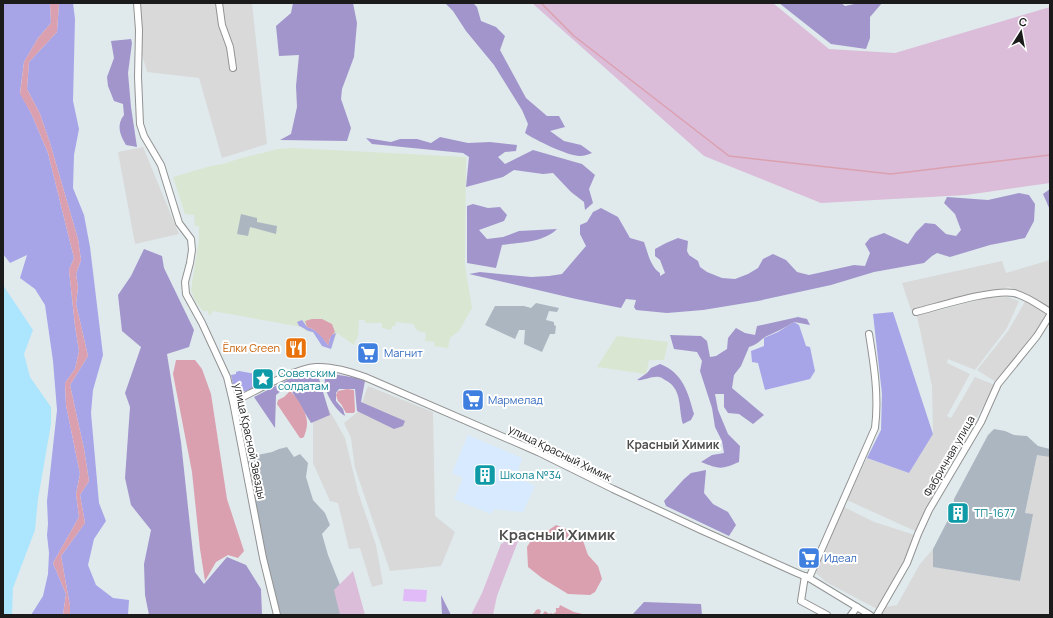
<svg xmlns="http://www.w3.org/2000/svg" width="1053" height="618" font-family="Manrope,sans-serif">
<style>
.residential{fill:#d8d9d8}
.industrial{fill:#d8e6d2}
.education{fill:#d7eaff}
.construction{fill:#acb6c1}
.grass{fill:#a7a5e8}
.forest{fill:#a195cc}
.wetland{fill:#dbbdd9}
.sand{fill:#ace5fe}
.park{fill:#e0bbf8}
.water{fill:#dba0af}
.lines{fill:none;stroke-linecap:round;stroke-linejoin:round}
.stream{stroke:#dba0af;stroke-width:1.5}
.minor-casing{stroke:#929292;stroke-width:8}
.minor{stroke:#fff;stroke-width:6}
.labels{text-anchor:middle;stroke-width:4;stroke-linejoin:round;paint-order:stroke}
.food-label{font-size:11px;fill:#c56008;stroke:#fff;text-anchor:end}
.shop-label{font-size:11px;fill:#366cbe;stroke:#fff;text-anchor:start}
.culture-label{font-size:11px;fill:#0d838f;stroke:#fff;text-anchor:start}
.street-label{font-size:11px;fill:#1b1b1b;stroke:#fff}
.neighbourhood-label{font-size:12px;font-weight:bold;fill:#4e4e4e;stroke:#fff}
.district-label{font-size:15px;font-weight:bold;fill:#4e4e4e;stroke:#fff}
</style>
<rect width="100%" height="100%" fill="#e0eaed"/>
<g class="residential">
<path d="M138,3H252L267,144L222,158L199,78L147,72L141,51Z"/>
<path d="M143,147L179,234L135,244L118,152Z"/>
<path d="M1050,260V305L1048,308L1028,294L1009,287L911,310L902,283L1002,261L1006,273Z"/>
<path d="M1008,297L1019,301L1007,328L975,370L948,359L947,363L970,374L947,416L951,418L975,377L995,385L933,495L915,531L847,500L867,458L909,473L933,434L932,386L917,316L986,298Z"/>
<path d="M1026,300L1049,313L1036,334L996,382L977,370L1008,331Z"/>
<path d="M368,386L433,412L435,516L455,532L441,566L390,571L355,468L351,438L344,423L359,411Z"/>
<path d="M327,406L345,438L358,492L376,545L383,584L372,587L360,548L349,549L338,503L330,501L313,463V409Z"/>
<path d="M1037,454L1050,457V615H879L885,607L897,605L920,564L933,549L934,567L1020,581L1032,514L1025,513Z"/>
<path d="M844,507L874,522L915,535L905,560L877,609L826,582L816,573Z"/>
</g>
<g class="industrial">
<path d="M293,148L466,157L465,265L472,308L459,331L450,338L448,348L434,346L435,342L425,341L426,333L418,331L415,328L414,324L396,322L395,326H392L391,330L382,328V323H365V320H359L358,336L354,345L337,333L331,349L322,346L313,332L306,331L302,327L218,312L212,311L211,315L208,314V311H203L195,301L191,290L199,239V226H195L194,215L185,214L173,177L211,166L223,164L238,159L278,149Z"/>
<path d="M617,336L668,342L664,360H649L646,374L597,367Z"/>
</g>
<path class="education" d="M468,435L522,458L516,477L535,486L523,512L494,509L491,514L454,499L463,478L452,473Z"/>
<g class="construction">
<path d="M241,214L257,218V222L277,226L276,234L250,227L248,236L237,234Z"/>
<path d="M536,303L559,308L557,312L549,311L546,320L554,322V325L556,326L555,334H550L542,352L524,344L525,330H519L515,339L485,325L495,306H524L531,308Z"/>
<path d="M994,429L1005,431L1014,435L1027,436L1038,446L1050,449V457L1037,455L1025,513L1033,514L1020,581L933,567V549L949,518L953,515L954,499L988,435Z"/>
<path d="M287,447L294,457L300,454L308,463L306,477L313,500L325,513L330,525L322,534L328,555L352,615H278L259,524L255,501L254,488L252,485L248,462V457L272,452L279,449Z"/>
</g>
<g class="grass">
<path d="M3,3H50L51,23L38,38L24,62L20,93L31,113L48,153L74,258L69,270L75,326L79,351L75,369L65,383L66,405L80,474L76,494L79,517L53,563L66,594L63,615H31L43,596L48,574L49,553L47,535L48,524L47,501L57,410L53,361L45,305L35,289L20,278L27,255L10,263L3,254Z"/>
<path d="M59,3H73L75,19L73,101L79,129L74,155L73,188L84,215L90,247L103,355L93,390L91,413L99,503L106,521L94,539L88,565L96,585L113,598L129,600L128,615H70V606L61,556L85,523L80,495L89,481L84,449L70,385L88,356L76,304L78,287L76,274L81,260L78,239L50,143L40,114L27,89L29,62L57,32Z"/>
<path d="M893,312L933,434L909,473L867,458L881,430L882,394L873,314Z"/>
<path d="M302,320L307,327C318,330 322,337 328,345L331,335L336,333L331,349L322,346L313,332C306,331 305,328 299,326L297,322Z"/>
<path d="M794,322L799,325L806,346L810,347L815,371L810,379L765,390L758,363L752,362L751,351L764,346V338L778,332Z"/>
<path d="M239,371L274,377C263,383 246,397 234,389L231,375L236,374V372Z"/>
</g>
<g class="forest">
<path d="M293,3H353L357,23L354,57L342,89L341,99L351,128L347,141L280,140L291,134L297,107L296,86L299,55L279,56L276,26L291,13Z"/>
<path d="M445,3H473L477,7L481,21L496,27L505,36L500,50L526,98L547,116H559L565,127L550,131L564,141L581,145L592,153C589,154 584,156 580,156C568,156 535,140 525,133L528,124L522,110L494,65L466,31L453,11Z"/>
<path d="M779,3H841L845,6L859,3H882L870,17V38L866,49L831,44Z"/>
<path d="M131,39L132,43L128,73L131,107L137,147L126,145C120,135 116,125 124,115L123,104L114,101L108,86L107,77L114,58L111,41Z"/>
<path d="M440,137L468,143L490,142L517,145L516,151L505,152L498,157L505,164L533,150L582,164L595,175L589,189L593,203L585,210L584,202L571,192L553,173L543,174L514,170L503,177L466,187L469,157L463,153L372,144L366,138L391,142L400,139H417L431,143Z"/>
<path d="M1050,189V210L1043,194Z"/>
<path d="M1019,193L1029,195L1035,204L1034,221L1025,238L990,245L950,257L937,253L932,256L924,263L874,272L831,285L758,301L703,310L667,313L636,310L634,307L636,300L626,299L621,308L576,299L469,274L480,272L531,277L549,276L562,274L586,246L580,234V225L587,222L593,212L601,208L618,217L630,238L644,242C648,253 650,266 660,273V276L665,273L660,260L655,256V249L666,243L678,238L688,241L687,251L689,255L698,261L700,267L707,272L722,278L735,279L748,274L758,268L763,259L773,254L786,260L797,272L809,275L854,265L865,266L870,253L865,244L870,238L884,233L908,244L916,232L925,223L935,224L946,234L956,236L961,230L955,214L944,203L947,197L988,200Z"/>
<path d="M473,204L488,208L500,207L507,215L504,221L479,230L487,239L503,237L519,231L557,229C543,243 520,242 502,245L496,268L467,263V206Z"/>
<path d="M144,249L162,256L164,268L194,330L189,347L167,354L181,442L195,572L204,584L227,557L246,565L261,589L262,615H149L145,595L144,564L151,530L131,505L125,478L130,407L125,393L141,347L122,331L118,295L131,276Z"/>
<path d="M798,317L807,319L810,325L794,322C785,328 775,332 765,337C758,342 758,344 749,347L741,366L734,375L732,388L764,415L753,424L739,414L728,413L724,407V394H715L718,410L728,434L740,446L739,462C721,470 719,469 701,462L712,455L724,453L722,441L715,427L712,408L700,371L702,361L697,352L674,349L670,335L701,336L707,341L710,357L716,356L727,349L728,338L736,328L745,333L755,335L757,326Z"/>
<path d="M660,364C683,373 688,392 694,414L691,420L683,424C678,409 683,391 667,381C664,380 662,377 659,377C651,376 644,381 637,380L647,373L651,368Z"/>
<path d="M303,372H317L330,415L311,423L288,385L276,395L275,428L254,397Z"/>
<path d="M327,373L357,378L365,381L361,402L405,421L403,426L394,429L357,411L355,389H339L336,393V401L343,409L345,416C334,409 319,386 327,373Z"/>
<path d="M706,470L704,493L713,504L728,512L736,525L729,536L666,506L664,501L684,479L691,473Z"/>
<path d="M441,595L451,615H442Z"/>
<path d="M644,602L701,604L702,615H632Z"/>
</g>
<g class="wetland">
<path d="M532,3H773L829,49L895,53L1050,7V183L966,195L821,203L704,156Z"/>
<path d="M520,536L497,596L493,615H471L482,593L501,544L509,539Z"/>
<path d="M353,571L365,615H340L334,590Z"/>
</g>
<path class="sand" d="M3,285L33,330L24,354L30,377L51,407V424L38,499L35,530L13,588L12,615H3Z"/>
<path class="park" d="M404,589L427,590L426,602L403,601Z"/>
<g class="water">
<path d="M50,3H59L57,32L29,62L27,89L40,114L50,143L78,239L81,260L76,274L78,287L76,304L88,356L70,385L84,449L89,481L80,495L85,523L61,556L70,606V615H63L66,594L53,563L79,517L76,494L80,474L66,405L65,383L75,369L79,351L75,326L69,270L74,258L48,153L31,113L20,94L24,62L38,38L51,23Z"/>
<path d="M312,319H322L332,324L335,332C331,336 328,339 329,346C322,338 318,330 307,327L305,321Z"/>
<path d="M176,360H195L202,369L211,394L227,499L244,551L238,558L228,555L216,562L205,581L200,549L192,472L173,374Z"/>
<path d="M347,389L354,390L355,411L354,413H346L341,404L338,401L336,395L338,391Z"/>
<path d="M290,391C297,397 308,414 307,424C307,429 305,433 304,437L302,438H300L277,404L278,400L284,397Z"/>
<path d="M556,525L581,535L588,555L598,566L602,579L595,592L590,595L568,594L542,578L528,567L527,547L534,536L546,532Z"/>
<path d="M560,605L574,612L587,615H532L535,612L536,610L539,609L541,611L540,614L542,615L545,611L549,614L551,613L553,614L556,612V608H559Z"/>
</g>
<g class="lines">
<path class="stream" d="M541,3L574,36L729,156L891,174L1050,155"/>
<g class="minor-casing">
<g id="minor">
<path d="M137,3L139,30L138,77L140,124L144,136L161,165L179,223L191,239L192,250L190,263L185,282L186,294L202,323L227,377L233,402L263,558L277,615"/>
<path d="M219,3L222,25L230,47L233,68"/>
<path d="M916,312C940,306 992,289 1014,293C1027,296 1040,306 1050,312"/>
<path d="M233,402C254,392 295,368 316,367C332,366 350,372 365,377L538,452L613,489L701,530L797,573L809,578L870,615"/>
<path d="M805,576L801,601L827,615"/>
<path d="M809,578L875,428C879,396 874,365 869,334"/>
<path d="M851,615L857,607"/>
<path d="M877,615L907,563L918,534L929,510L981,422L998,384L1037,336L1050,315"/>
</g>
</g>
<use href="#minor" class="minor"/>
</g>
<defs>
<g id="restaurant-square" transform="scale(1.15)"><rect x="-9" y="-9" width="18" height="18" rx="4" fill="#e8710a" stroke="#fff"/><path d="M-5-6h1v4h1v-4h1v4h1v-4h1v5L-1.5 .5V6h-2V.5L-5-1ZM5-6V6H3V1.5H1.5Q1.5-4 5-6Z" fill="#fff"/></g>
<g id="supermarket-square" transform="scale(1.15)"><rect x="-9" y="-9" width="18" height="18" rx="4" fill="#3f7fe0" stroke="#fff"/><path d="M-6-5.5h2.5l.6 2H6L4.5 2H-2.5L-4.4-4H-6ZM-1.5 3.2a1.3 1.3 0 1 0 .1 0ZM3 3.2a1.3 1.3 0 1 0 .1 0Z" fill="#fff"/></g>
<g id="sight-square" transform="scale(1.15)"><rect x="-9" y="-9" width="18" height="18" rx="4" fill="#0f9aa8" stroke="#fff"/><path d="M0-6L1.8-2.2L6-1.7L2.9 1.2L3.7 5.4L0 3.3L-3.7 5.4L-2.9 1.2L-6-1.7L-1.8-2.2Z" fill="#fff"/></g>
<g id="building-square" transform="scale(1.15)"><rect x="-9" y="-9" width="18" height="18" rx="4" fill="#0f9aa8" stroke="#fff"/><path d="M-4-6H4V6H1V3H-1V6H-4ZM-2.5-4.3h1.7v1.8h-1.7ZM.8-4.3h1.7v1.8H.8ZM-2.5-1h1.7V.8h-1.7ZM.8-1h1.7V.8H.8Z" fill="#fff"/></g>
</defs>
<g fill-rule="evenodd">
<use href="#restaurant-square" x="296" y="348"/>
<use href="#supermarket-square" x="368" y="353"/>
<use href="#sight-square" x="263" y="379"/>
<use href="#supermarket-square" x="473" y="400"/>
<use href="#building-square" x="485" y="475"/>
<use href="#building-square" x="958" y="513"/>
<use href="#supermarket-square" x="809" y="558"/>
</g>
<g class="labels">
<g class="food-label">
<text x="280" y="352">Ёлки Green</text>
</g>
<g class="shop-label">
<text x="384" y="357">Магнит</text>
<text x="488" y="404">Мармелад</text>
<text x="824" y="562">Идеал</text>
</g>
<g class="culture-label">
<text x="278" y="377">Советским<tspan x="278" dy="13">солдатам</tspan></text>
<text x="500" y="479">Школа №34</text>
<text x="974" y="517">ТП-1677</text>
</g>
<g class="street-label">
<text transform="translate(250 441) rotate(78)" y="4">улица Красной Звезды</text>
<text transform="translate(560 453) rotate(26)" y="4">улица Красный Химик</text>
<text transform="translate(949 456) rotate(-60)" y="4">Фабричная улица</text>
</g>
<g class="neighbourhood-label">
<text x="673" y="449">Красный Химик</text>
</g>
<g class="district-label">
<text x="557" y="540">Красный Химик</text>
</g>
</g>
<rect width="1053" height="618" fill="none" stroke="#1b1b1b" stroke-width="8"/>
<g transform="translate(1021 32) rotate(11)" stroke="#ffffff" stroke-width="3" paint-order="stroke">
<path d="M0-3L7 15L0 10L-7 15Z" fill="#1b1b1b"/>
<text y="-6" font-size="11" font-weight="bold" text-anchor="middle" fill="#1b1b1b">С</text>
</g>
</svg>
